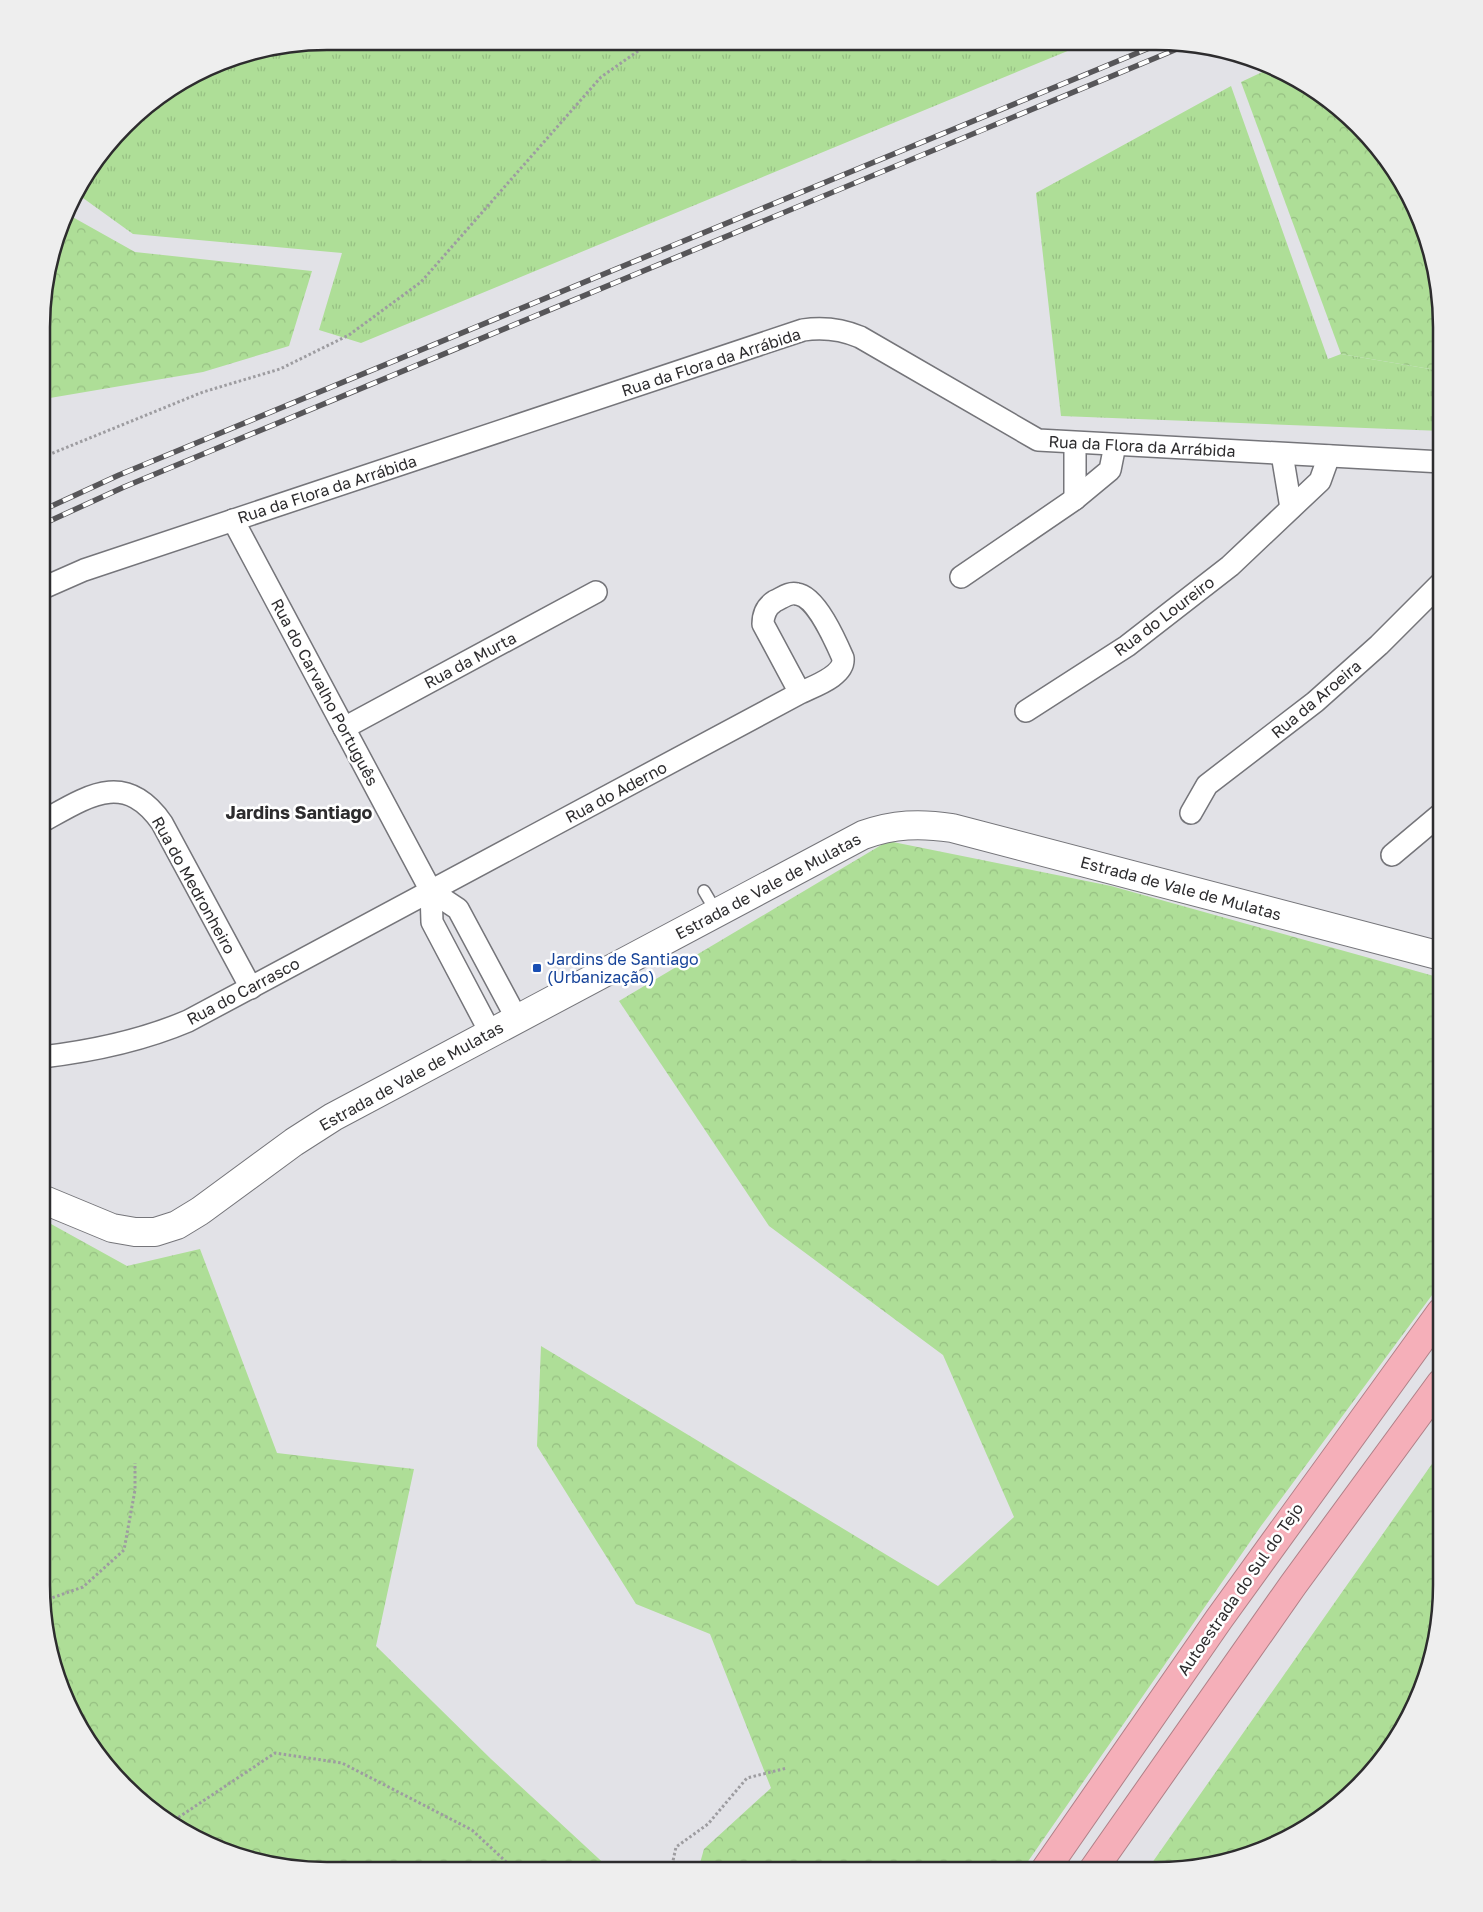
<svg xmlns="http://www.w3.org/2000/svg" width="1483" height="1912" font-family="'Golos Text',sans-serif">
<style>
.grass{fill:url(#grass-tufts)}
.forest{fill:url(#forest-crowns)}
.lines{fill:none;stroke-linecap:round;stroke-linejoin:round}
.lane-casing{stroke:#75757a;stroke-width:14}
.street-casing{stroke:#75757a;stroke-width:24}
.secondary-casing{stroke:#75757a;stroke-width:30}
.highway-casing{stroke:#af8188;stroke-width:30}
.path{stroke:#9d9ca0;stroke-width:3;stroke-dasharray:2.5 2.5;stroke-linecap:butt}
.lane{stroke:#fff;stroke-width:11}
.street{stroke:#fff;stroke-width:21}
.secondary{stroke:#fff;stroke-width:28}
.highway{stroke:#f5afb9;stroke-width:28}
.rail-casing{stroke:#575659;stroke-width:5.5}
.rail{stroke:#fff;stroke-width:4;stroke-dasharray:11;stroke-linecap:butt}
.transit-dot{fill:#1a4fb4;stroke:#fff;stroke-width:2}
.labels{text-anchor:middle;stroke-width:5;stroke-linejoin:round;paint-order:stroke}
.street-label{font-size:16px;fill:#2d2c2e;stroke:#fff}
.transit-label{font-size:16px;fill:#164399;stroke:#fff;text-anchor:start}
.neighbourhood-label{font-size:18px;font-weight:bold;fill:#2d2c2e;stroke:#fff}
.rim{fill:none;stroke:#2d2c2e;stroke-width:2.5}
</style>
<defs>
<pattern id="grass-tufts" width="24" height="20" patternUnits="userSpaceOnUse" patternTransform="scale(1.25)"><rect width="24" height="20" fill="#aede97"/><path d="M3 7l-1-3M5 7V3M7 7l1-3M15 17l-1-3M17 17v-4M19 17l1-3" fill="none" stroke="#96bf82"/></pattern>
<pattern id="forest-crowns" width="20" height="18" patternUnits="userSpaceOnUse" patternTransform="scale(1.25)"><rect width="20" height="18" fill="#aede97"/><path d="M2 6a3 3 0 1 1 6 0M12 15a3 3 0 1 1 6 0" fill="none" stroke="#96bf82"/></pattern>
</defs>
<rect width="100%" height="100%" fill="#e2e2e7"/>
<g class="grass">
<path d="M327,41L1087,43L361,343L319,330L342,253L133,234L76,193L79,184L139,112L235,56Z"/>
<path d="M1231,86L1328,359L1341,354L1442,371V431L1061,416L1036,193Z"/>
</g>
<g class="forest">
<path d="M1273,67L1315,90L1371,138L1404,184L1432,252L1442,326V371L1341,354L1241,82Z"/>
<path d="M69,215L135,252L312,271L289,346L203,372L44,399V289Z"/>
<path d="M888,841L1111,886L1441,978V1283L1261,1526L1022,1870H698L704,1849L771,1788L710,1634L636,1604L537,1446L541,1346L938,1586L1014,1517L943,1355L769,1226L619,1001Z"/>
<path d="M42,1219L127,1266L200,1249L277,1453L414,1469L376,1646L491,1759L611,1870H308L235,1856L168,1823L125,1787L79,1728L51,1660L41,1586Z"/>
<path d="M1441,1451C1441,1525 1449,1604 1427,1676C1418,1705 1401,1732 1383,1755C1374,1766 1367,1779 1357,1788C1298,1842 1227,1870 1147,1870Z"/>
</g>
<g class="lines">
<g class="lane-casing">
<path id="lane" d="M704,891L717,913"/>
</g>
<g class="street-casing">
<g id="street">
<path d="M1282,454L1291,508"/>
<path d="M1075,499V443"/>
<path d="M233,520L431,891L432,922L490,1032"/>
<path d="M961,577L1075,499L1110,470L1115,445"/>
<path d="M43,588L84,570L803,330C823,327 841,329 860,337L1038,440L1442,462"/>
<path d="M1026,711L1127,646L1230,566L1320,481L1329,456"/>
<path d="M344,728L596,592"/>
<path d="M1191,813L1207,785L1315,702L1379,645L1442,582"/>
<path d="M43,821C88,796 125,770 162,823L251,988"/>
<path d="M1392,855L1442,813"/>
<path d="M431,891L458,909L517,1019"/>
<path d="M42,1057C93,1051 141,1041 188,1021L800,693C814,686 845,676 843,658C836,642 816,596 797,594C789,592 782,598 775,601C767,606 763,614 763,624L800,693"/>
</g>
</g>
<g class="secondary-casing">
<path id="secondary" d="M42,1199L112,1228L135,1232H155L177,1225L200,1211L294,1142L333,1117L863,835C894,824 920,823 952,828L1441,956"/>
</g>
<g class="highway-casing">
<g id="highway">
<path d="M1045,1870L1219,1619L1441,1312"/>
<path d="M1093,1870L1293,1585L1441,1383"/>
</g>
</g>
<g class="path">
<path d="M814,43H816"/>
<path d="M43,457L203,392L280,369L349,335L421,282L601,77L651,42"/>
<path d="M43,1601L83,1587L124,1550L135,1490V1463"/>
<path d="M170,1823L275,1753L342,1763L472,1830L515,1870"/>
<path d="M671,1870L676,1847L708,1824L747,1778L787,1768"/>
</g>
<use href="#lane" class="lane"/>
<use href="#street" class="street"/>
<use href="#secondary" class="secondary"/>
<use href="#highway" class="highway"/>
<g class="rail-casing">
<g id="rail">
<path d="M43,510L119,475L1159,44"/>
<path d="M43,524L124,487L1189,44"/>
</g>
</g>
<use href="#rail" class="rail"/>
</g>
<rect class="transit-dot" x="532" y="963" width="10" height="10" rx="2.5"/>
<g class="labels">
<g class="street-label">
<text transform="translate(711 362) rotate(-18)" y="6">Rua da Flora da Arrábida</text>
<text transform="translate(1142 446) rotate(3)" y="6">Rua da Flora da Arrábida</text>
<text transform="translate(327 489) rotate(-18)" y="6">Rua da Flora da Arrábida</text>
<text transform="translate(1164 616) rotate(-37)" y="6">Rua do Loureiro</text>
<text transform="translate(470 660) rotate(-28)" y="6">Rua da Murta</text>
<text transform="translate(325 692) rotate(62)" y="6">Rua do Carvalho Português</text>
<text transform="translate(1316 699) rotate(-40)" y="6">Rua da Aroeira</text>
<text transform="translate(616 792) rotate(-28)" y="6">Rua do Aderno</text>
<text transform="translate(194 885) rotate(61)" y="6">Rua do Medronheiro</text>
<text transform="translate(768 886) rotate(-28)" y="6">Estrada de Vale de Mulatas</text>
<text transform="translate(1181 888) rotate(15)" y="6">Estrada de Vale de Mulatas</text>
<text transform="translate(243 991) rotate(-28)" y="6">Rua do Carrasco</text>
<text transform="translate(411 1076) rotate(-29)" y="6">Estrada de Vale de Mulatas</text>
<text transform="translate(1240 1589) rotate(-55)" y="6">Autoestrada do Sul do Tejo</text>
</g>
<g class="transit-label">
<text x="547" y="965">Jardins de Santiago<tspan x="547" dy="18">(Urbanização)</tspan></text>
</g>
<g class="neighbourhood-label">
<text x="299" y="819">Jardins Santiago</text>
</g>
</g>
<path d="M0 0H1483V1912H0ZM327 50H1156A277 277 0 0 1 1433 327V1585A277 277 0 0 1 1156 1862H327A277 277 0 0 1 50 1585V327A277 277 0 0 1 327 50Z" fill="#eee" fill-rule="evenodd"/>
<path class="rim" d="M327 50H1156A277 277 0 0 1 1433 327V1585A277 277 0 0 1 1156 1862H327A277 277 0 0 1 50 1585V327A277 277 0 0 1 327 50Z"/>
</svg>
